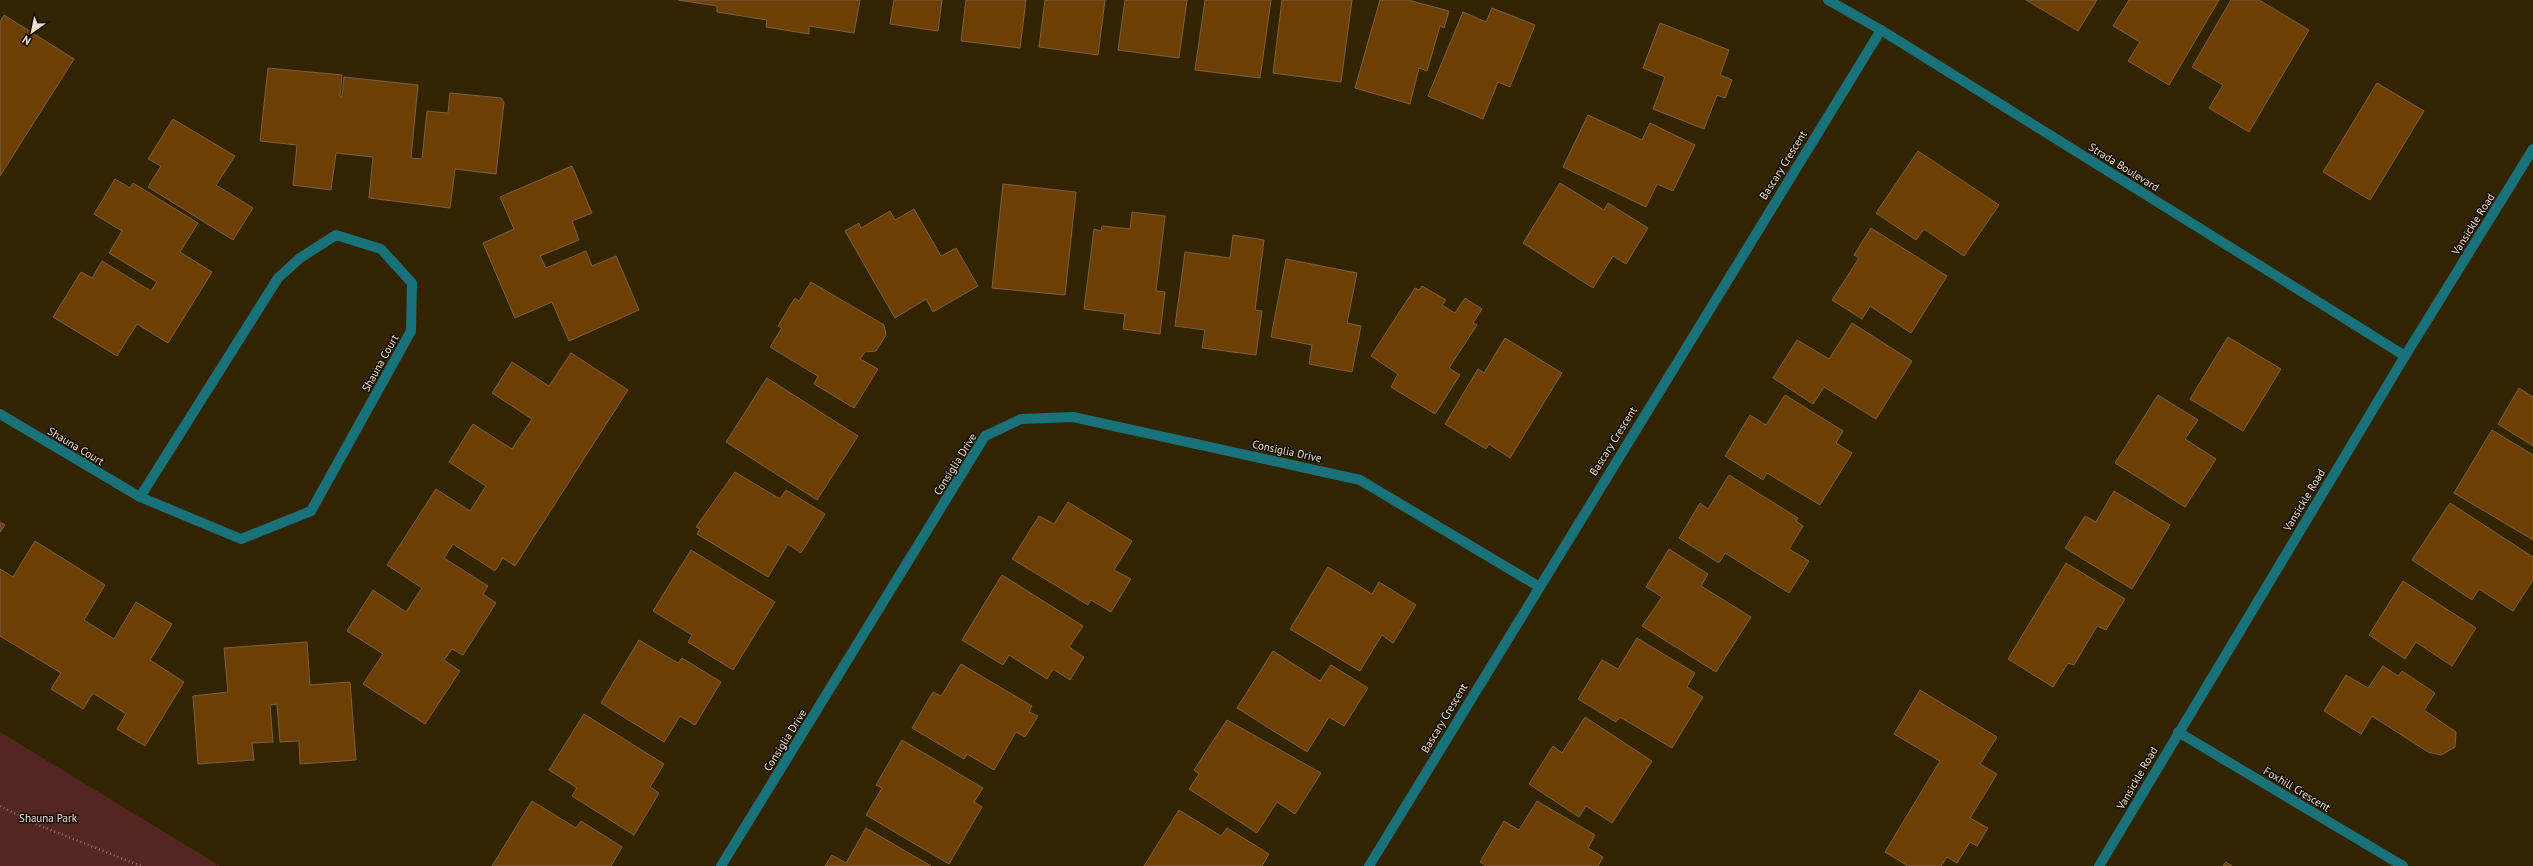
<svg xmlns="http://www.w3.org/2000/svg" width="2533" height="866" font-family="'PT Sans',sans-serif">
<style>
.green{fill:#542623}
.building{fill:#6e3f02;stroke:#7d6044}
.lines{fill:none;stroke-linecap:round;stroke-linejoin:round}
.path{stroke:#8d8165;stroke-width:2.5;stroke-dasharray:1 3;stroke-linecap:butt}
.minor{stroke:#197179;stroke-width:10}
.tertiary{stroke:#197179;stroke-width:10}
.labels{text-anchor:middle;stroke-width:3;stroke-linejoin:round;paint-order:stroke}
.street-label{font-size:11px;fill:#eae0cd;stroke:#150e03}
.park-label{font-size:11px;fill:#f5dbd9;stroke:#150e03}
</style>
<rect width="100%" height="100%" fill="#332400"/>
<path class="green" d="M0,732L220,866H0Z"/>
<g class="building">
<path d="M678,0H860L854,33L809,26V34L766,27L767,20L717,12V6Z"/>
<path d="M894,0H942L938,31L890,24Z"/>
<path d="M966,0H1026L1020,48L961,41Z"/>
<path d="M1045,0H1105L1098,55L1039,47Z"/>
<path d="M1125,0H1187L1179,58L1118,50Z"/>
<path d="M1205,0H1271L1260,78L1195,70Z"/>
<path d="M1282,0H1352L1341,82L1273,73Z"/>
<path d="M1380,0H1408L1449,11L1444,28L1440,26L1427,71L1419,68L1410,104L1355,88Z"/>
<path d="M2026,0H2097L2078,31Z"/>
<path d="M2129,0H2219L2169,85L2128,61L2140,42L2113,26Z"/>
<path d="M2231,0H2259L2309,30L2249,132L2209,108L2223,85L2192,67Z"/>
<path d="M1492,8L1535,25L1510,87L1498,82L1483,119L1428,96L1463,12L1486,22Z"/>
<path d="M4,15L74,59L0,176V22Z"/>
<path d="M1660,23L1729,50L1720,75L1732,80L1725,98L1717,95L1704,129L1653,109L1665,77L1643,68Z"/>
<path d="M268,68L342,75L340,97H342L344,77L418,85L411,158L422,159L427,111L448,113L450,93L501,98L504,102L496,174L455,169L450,208L369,198L373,157L336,153L331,190L293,185L297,145L260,141Z"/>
<path d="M2377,83L2424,111L2370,200L2323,172Z"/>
<path d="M1588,115L1642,140L1650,123L1695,145L1673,191L1657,184L1646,207L1563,167Z"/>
<path d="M173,119L235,156L216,185L253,208L233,240L148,187L161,166L148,159Z"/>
<path d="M1918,151L1999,205L1964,256L1924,229L1916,240L1876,213Z"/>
<path d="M572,166L592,213L572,221L579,240L540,256L546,268L586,251L592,266L616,256L639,310L569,341L552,302L515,318L483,243L514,229L500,197Z"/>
<path d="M115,179L130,188L133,183L198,223L180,252L212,272L168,343L137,324L117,356L53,317L81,272L92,278L102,261L151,291L157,282L109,253L122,231L94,214Z"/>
<path d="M1560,183L1604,210L1608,203L1648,228L1626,264L1613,256L1593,288L1523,243Z"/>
<path d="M1003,184L1076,192L1065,295L992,288Z"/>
<path d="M914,209L941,256L956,248L978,286L933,312L926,299L895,318L845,231L859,223L861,228L890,211L895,220Z"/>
<path d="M1132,212L1165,216L1156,291L1165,292L1160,334L1123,329L1125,314L1084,309L1094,229L1101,231L1102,226L1130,229Z"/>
<path d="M1871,228L1947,276L1911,333L1870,306L1862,319L1832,300L1859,258L1854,255Z"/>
<path d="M1233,235L1264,240L1255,310L1262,311L1256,355L1202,348L1205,330L1175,326L1185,252L1230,258Z"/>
<path d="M1286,259L1357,273L1347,323L1361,326L1352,372L1309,364L1312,345L1271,337Z"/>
<path d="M811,282L884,325L886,335L876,351L865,352L860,359L878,369L854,408L814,384L818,376L770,347L782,328L778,326L795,298L799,301Z"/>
<path d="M1422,286L1446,300L1442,305L1455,313L1465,298L1482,309L1473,323L1477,325L1449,368L1460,375L1435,414L1391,387L1398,374L1371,356L1415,288L1419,290Z"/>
<path d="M1852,323L1912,361L1876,419L1824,387L1813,404L1773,378L1797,340L1829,359Z"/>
<path d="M2228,337L2281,369L2243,431L2190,399Z"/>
<path d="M1505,338L1562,373L1510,458L1489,444L1486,449L1445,424L1478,369L1484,373Z"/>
<path d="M571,353L628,390L515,566L503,558L495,571L453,544L444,558L488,586L483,594L496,603L463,655L452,649L444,660L460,671L425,724L363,684L383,654L347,631L373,590L406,612L422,588L387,565L436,489L470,511L486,486L449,462L473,424L512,449L532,419L492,393L512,362L549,386Z"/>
<path d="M767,378L858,436L817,500L726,442Z"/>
<path d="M2519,388L2533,397V446L2498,424Z"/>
<path d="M1785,395L1843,431L1836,443L1852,453L1820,505L1767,473L1763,480L1725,456L1750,415L1766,425Z"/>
<path d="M2158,395L2198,420L2185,439L2216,459L2185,507L2115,463Z"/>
<path d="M2492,430L2533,455V540L2454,493Z"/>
<path d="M735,472L780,499L786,490L825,514L801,553L788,544L768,577L697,534L700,529L696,527Z"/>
<path d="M1729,475L1798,518L1796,521L1803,526L1789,549L1809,561L1789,593L1725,553L1719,563L1679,538L1700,503L1708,509Z"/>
<path d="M2114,491L2170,525L2132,589L2065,548L2085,516L2096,522Z"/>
<path d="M1068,502L1132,541L1114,570L1131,579L1111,612L1091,600L1088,605L1012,559L1039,516L1054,524Z"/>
<path d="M2450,503L2533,557V580L2513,611L2479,589L2472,600L2412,560Z"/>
<path d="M0,522L5,525L0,532Z"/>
<path d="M35,541L105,585L84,620L114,639L136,602L172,624L150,660L184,682L145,746L117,729L126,714L93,693L83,709L51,689L61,673L0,636V569L13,577Z"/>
<path d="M1669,549L1708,574L1701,586L1751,617L1716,672L1642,626L1662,597L1646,587Z"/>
<path d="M691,550L775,602L733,670L688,642L692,635L653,611Z"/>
<path d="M2066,563L2125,599L2106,630L2097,626L2074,665L2068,663L2053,687L2008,659Z"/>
<path d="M1328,567L1372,594L1379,582L1416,605L1393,643L1382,635L1360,671L1290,629Z"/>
<path d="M1002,575L1083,626L1069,647L1084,657L1070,680L1053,669L1047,679L1009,655L1003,665L962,640Z"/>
<path d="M2403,581L2476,628L2452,666L2416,642L2405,659L2369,635Z"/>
<path d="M1637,638L1695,673L1687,687L1703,697L1672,748L1620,717L1616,722L1578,699L1602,660L1618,669Z"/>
<path d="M639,640L678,663L682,658L721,682L695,725L680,716L664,742L601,703Z"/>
<path d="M307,642L310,685L350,682L356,760L300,764L299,741L280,742L277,704L270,705L273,742L252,743L254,760L198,764L193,696L228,692L224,648Z"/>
<path d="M1273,651L1320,681L1331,665L1368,688L1344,726L1329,717L1307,752L1237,708Z"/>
<path d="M961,664L1032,706L1029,712L1038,716L1025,737L1016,732L994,770L967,754L964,759L912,728L933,692L941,696Z"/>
<path d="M2383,666L2398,676L2402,671L2435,693L2424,710L2456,732L2455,747L2441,755L2428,752L2372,716L2361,734L2324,711L2346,675L2368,688Z"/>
<path d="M1920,690L1997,737L1980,764L1997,774L1970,818L1988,828L1977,846L1970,842L1957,863L1947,857L1941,866H1908L1885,852L1940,761L1894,734Z"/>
<path d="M584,714L664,764L650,787L659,793L634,835L572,796L577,788L549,770Z"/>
<path d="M1585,717L1652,761L1612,823L1586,806L1579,817L1529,784L1553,746L1562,753Z"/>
<path d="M1227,720L1321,773L1295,814L1277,802L1257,833L1189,789L1199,774L1194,770Z"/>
<path d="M902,740L983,788L974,802L982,807L949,864L866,815L882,788L876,785Z"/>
<path d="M532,801L576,828L581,821L622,847L611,866H492Z"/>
<path d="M1537,801L1595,835L1588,848L1603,857L1598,866H1486L1480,862L1504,821L1519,830Z"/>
<path d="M1179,810L1221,836L1227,828L1269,854L1262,866H1144Z"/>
<path d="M866,828L931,866H825L832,855L846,863Z"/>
<path d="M2226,862L2232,866H2223Z"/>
</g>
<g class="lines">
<path class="path" d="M0,806L38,825L141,866"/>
<g class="minor">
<path d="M1828,0L1881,30L2405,356"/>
<path d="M0,414L140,497L241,539L311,511L411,331L412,283L381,249L336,235L300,258L278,278L140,497"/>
<path d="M2178,732L2403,866"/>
<path d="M721,866L985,436L1021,419L1073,417L1360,480L1538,586"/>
<path d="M1369,866L1881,30"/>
</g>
<path class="tertiary" d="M2099,866L2405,356L2533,149"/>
</g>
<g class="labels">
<g class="street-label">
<text transform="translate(1783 165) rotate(-58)" y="4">Bascary Crescent</text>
<text transform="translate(2124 167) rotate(32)" y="4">Strada Boulevard</text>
<text transform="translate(2473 224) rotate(-58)" y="4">Vansickle Road</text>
<text transform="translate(380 363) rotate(-61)" y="4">Shauna Court</text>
<text transform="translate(1613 441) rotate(-58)" y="4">Bascary Crescent</text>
<text transform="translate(76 446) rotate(31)" y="4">Shauna Court</text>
<text transform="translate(1287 451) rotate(12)" y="4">Consiglia Drive</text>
<text transform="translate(955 464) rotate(-58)" y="4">Consiglia Drive</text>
<text transform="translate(2304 500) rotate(-59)" y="4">Vansickle Road</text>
<text transform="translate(1444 718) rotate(-59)" y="4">Bascary Crescent</text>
<text transform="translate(785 740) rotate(-58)" y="4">Consiglia Drive</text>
<text transform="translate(2137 778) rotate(-60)" y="4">Vansickle Road</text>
<text transform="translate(2297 789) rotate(31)" y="4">Foxhill Crescent</text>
</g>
<g class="park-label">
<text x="48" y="822">Shauna Park</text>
</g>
</g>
<g transform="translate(32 32) rotate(213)" stroke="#150e03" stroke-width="3" paint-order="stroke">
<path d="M0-3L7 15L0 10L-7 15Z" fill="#eae0cd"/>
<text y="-6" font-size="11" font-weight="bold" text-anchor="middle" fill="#eae0cd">N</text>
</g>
</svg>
